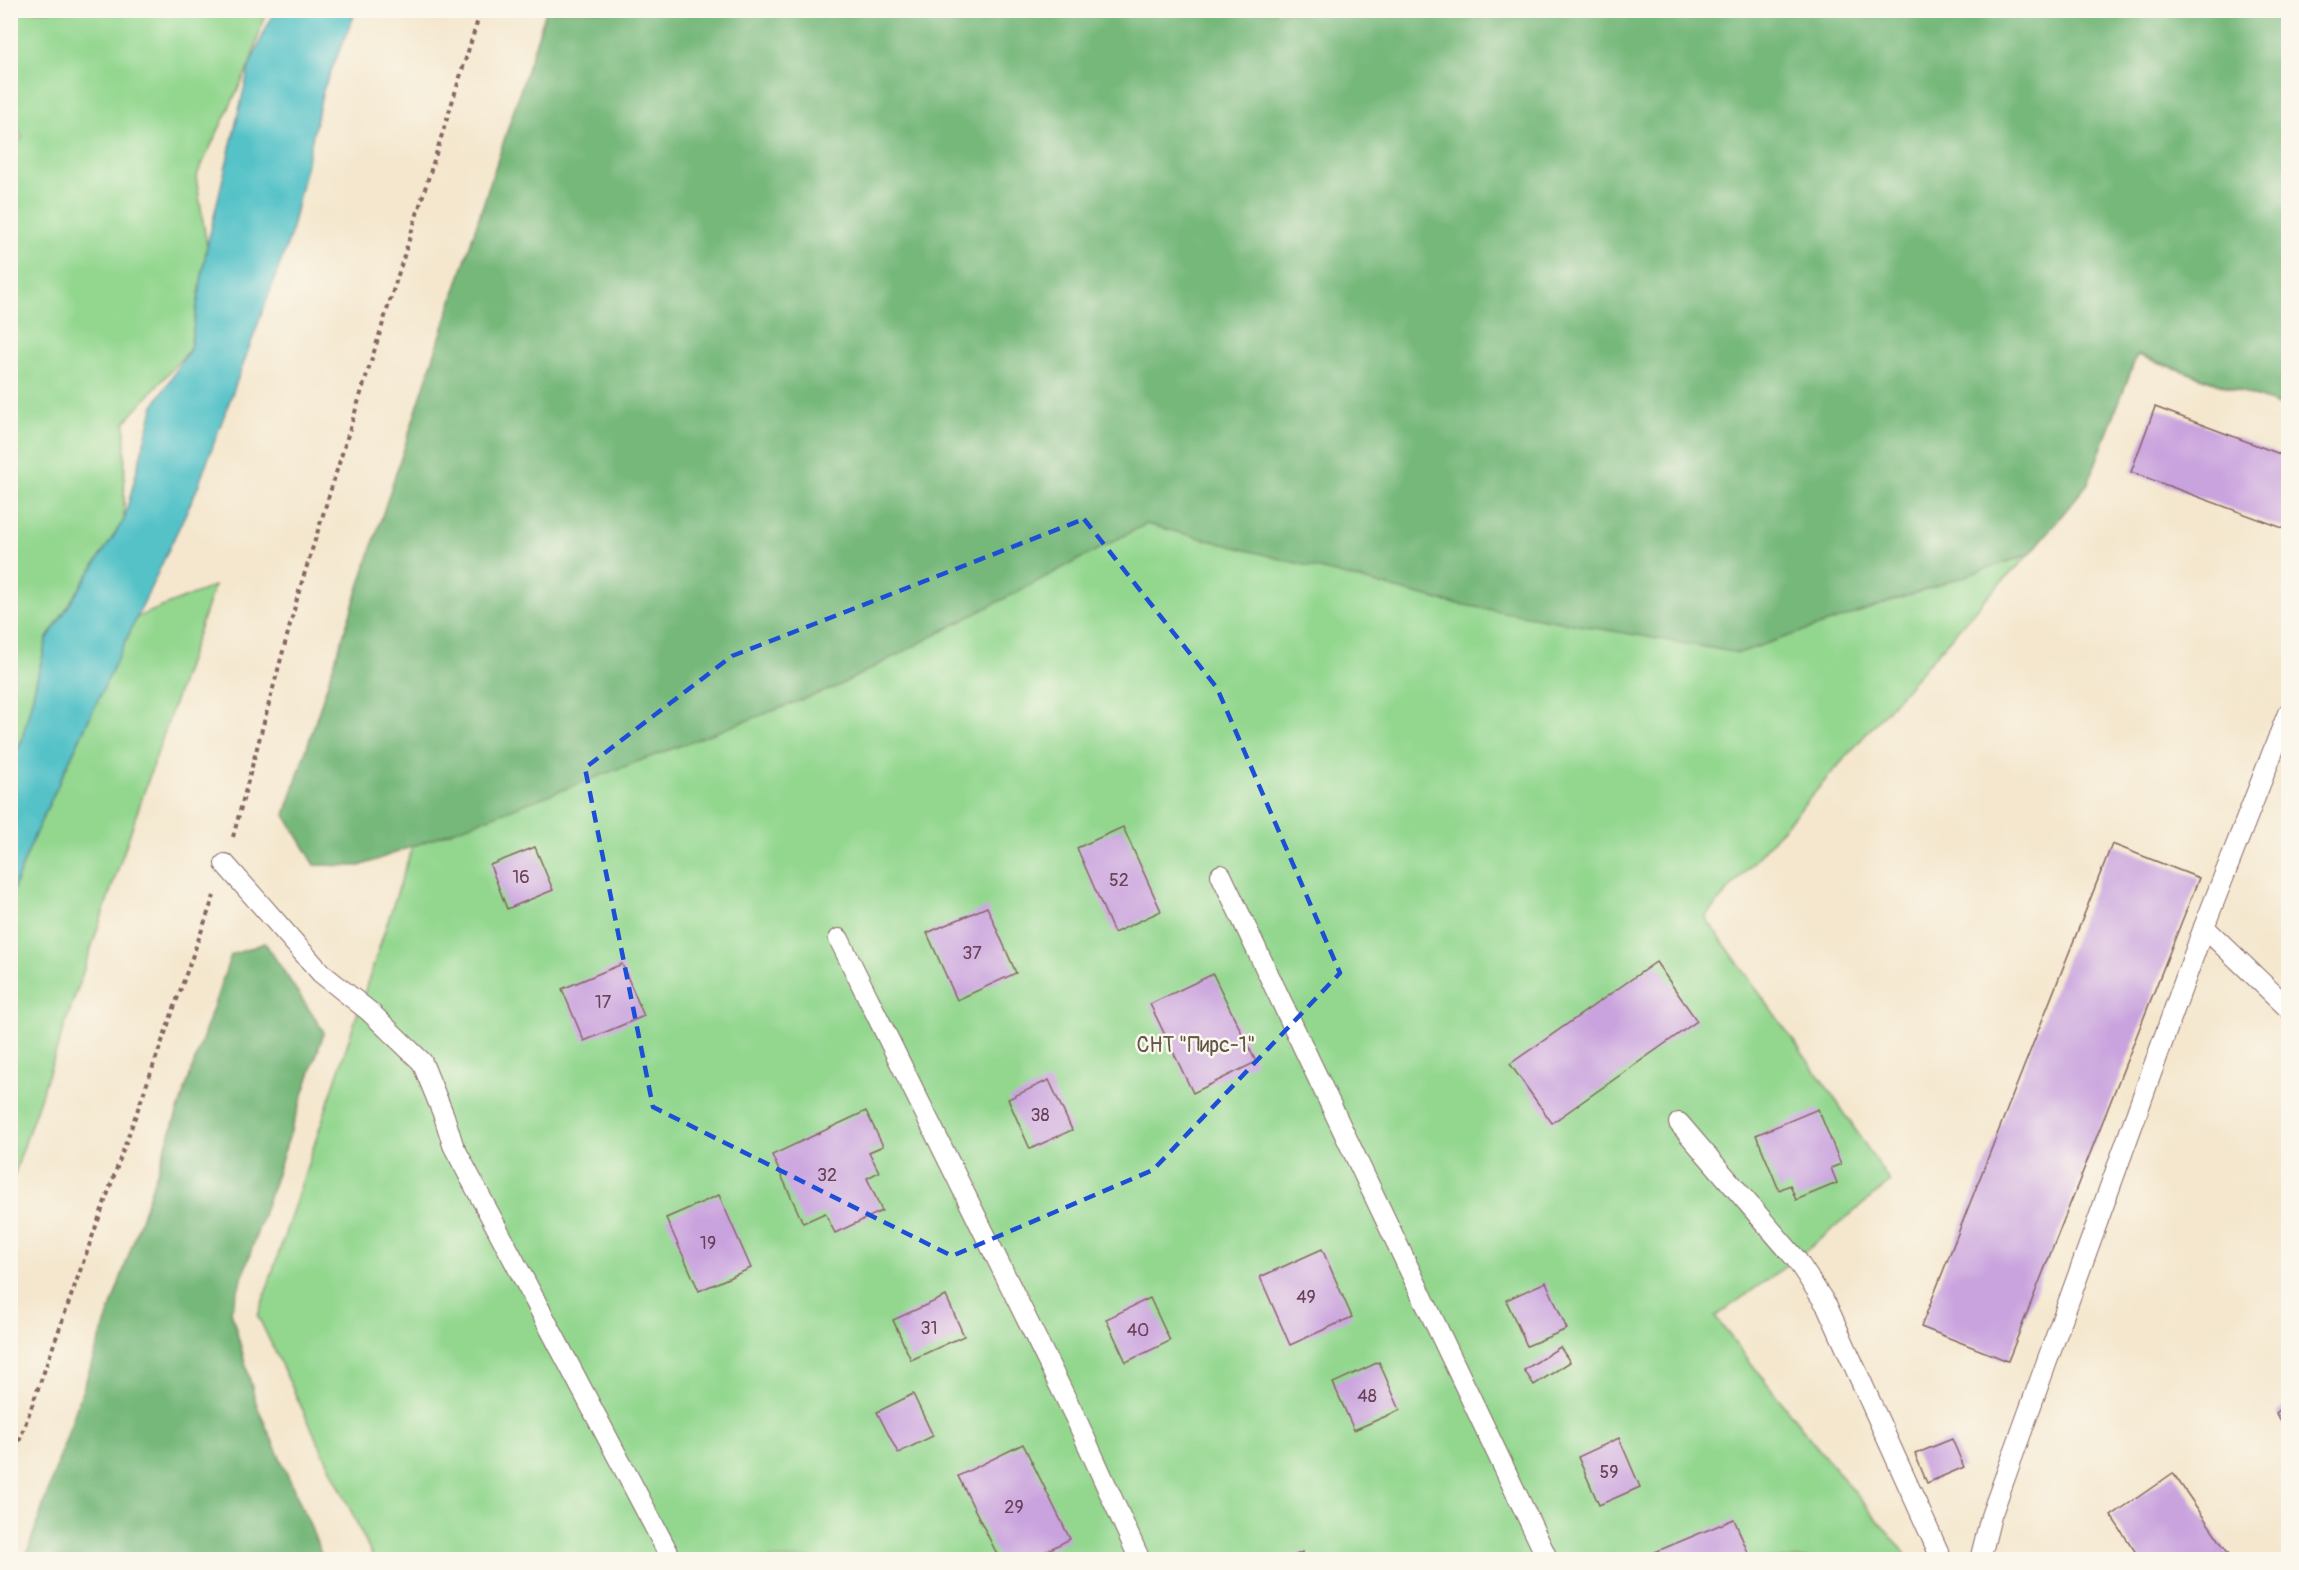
<svg xmlns="http://www.w3.org/2000/svg" width="2299" height="1570" font-family="Pangolin,sans-serif">
<style>
.green{fill:#93d78f;stroke:#6e7b5d;stroke-width:1.5}
.forest{fill:#76b87a;stroke:#606c52;stroke-width:1.5}
.water{fill:#54c2c8;stroke:#4f707a;stroke-width:1.5}
.building{fill:#c9a3de}
.lines{fill:none;stroke-linecap:round;stroke-linejoin:round}
.lane-casing{stroke:#866564;stroke-width:22}
.path{stroke:#866564;stroke-width:4;stroke-dasharray:4.5 4.5;stroke-linecap:butt}
.lane{stroke:#fff;stroke-width:20}
.marked{fill:none;stroke:#1d4ed8;stroke-width:4.5;stroke-dasharray:12 8;stroke-linejoin:round}
.labels{text-anchor:middle;stroke-width:5;stroke-linejoin:round;paint-order:stroke}
.number-label{font-size:18px;fill:#6a4058}
.park-label{font-size:21px;fill:#605649;stroke:#fbf7ec}
</style>
<rect width="100%" height="100%" fill="#fbf7ec"/>
<filter id="ink" filterUnits="userSpaceOnUse"><feTurbulence type="fractalNoise" baseFrequency=".0167" numOctaves="2"/><feDisplacementMap in="SourceGraphic" scale="12" xChannelSelector="R" yChannelSelector="G"/><feConvolveMatrix kernelMatrix="1 2 1 2 8 2 1 2 1" color-interpolation-filters="sRGB"/></filter>
<filter id="wash" filterUnits="userSpaceOnUse"><feTurbulence type="fractalNoise" baseFrequency=".008" numOctaves="4" result="noise"/><feDisplacementMap in="SourceGraphic" scale="24" xChannelSelector="R" yChannelSelector="G"/><feGaussianBlur stdDeviation="1.35" result="paint"/><feColorMatrix in="noise" values="0 0 0 0 0 0 0 0 0 0 0 0 0 0 0 0 0 1.4 0 .05"/><feComposite in="paint" operator="in"/></filter>
<g filter="url(#wash)">
<rect width="100%" height="100%" fill="#f4e7ce"/>
<g class="green">
<path d="M11,11H266L250,64L196,177L207,246L190,349L125,422L124,520L47,638L22,740L11,764L10,147L22,138L11,115Z"/>
<path d="M2106,281L2288,408L2137,355L2088,483L2030,554L1984,600L1705,917L1833,1096L1890,1182L1796,1259L1715,1317L1812,1441L1902,1549L1907,1559H374L258,1316L426,805L1137,513Z"/>
<path d="M214,586L11,1184V895L35,834L137,617Z"/>
</g>
<g class="forest">
<path d="M546,11H2288V408L2137,354L2088,483L2030,554L1739,653L1447,602L1146,524L836,687L360,866L315,865L285,815Z"/>
<path d="M265,943L324,1032L231,1311L257,1406L311,1528L323,1559H25L231,955Z"/>
</g>
<path class="water" d="M274,11H356L323,90L290,237L197,489L35,834L11,895V764L22,740L47,639L124,520L154,405L190,349L207,246L250,64Z"/>
<g id="blocks">
<g class="building">
<path d="M2155,407L2288,457V530L2131,472Z"/>
<path d="M1123,827L1161,911L1114,933L1077,848Z"/>
<path d="M2112,844L2199,878L2008,1361L1921,1327Z"/>
<path d="M535,847L553,890L507,909L490,865Z"/>
<path d="M987,907L1016,973L957,1000L927,933Z"/>
<path d="M1656,962L1697,1021L1552,1123L1510,1064Z"/>
<path d="M622,964L644,1016L584,1041L562,989Z"/>
<path d="M1213,974L1256,1062L1193,1093L1150,1004Z"/>
<path d="M1049,1080L1072,1130L1030,1149L1008,1099Z"/>
<path d="M1818,1109L1841,1164L1831,1168L1837,1183L1796,1200L1790,1185L1779,1190L1756,1135Z"/>
<path d="M866,1111L883,1146L869,1152L879,1172L867,1178L882,1211L835,1233L825,1213L803,1223L772,1155Z"/>
<path d="M719,1195L751,1268L699,1291L666,1218Z"/>
<path d="M1322,1249L1352,1317L1290,1345L1260,1277Z"/>
<path d="M1546,1282L1567,1329L1527,1346L1506,1300Z"/>
<path d="M946,1296L964,1336L911,1360L893,1320Z"/>
<path d="M1150,1298L1170,1341L1126,1362L1106,1319Z"/>
<path d="M1560,1347L1570,1362L1534,1385L1524,1370Z"/>
<path d="M1379,1362L1400,1410L1354,1430L1333,1383Z"/>
<path d="M913,1394L933,1436L898,1453L877,1412Z"/>
<path d="M2288,1404V1431L2276,1413Z"/>
<path d="M1619,1438L1640,1487L1599,1505L1578,1457Z"/>
<path d="M1952,1439L1964,1467L1927,1483L1915,1454Z"/>
<path d="M1023,1444L1070,1539L1029,1560H1000L958,1476Z"/>
<path d="M2173,1473L2233,1560H2141L2111,1516Z"/>
<path d="M1734,1519L1751,1560H1638V1559Z"/>
<path d="M1302,1552L1305,1560H1285Z"/>
</g>
</g>
</g>
<g filter="url(#ink)">
<use href="#blocks" fill-opacity="0" stroke="#866564" stroke-width="1.5"/>
<g class="lines">
<g class="lane-casing">
<g id="lane">
<path d="M225,864L321,973L370,1012L422,1062L444,1116L453,1145L672,1560"/>
<path d="M1221,875L1548,1560"/>
<path d="M2204,927L2288,1008"/>
<path d="M839,939L1077,1421L1140,1560"/>
<path d="M1679,1123L1796,1259L1827,1306L1942,1560"/>
<path d="M1980,1560L1991,1516L2204,927L2288,713"/>
</g>
</g>
<g class="path">
<path d="M233,837L300,588L481,10"/>
<path d="M10,1467L214,896"/>
</g>
<use href="#lane" class="lane"/>
</g>
</g>
<path class="marked" d="M1084,519L1217,688L1340,973L1153,1170L952,1256L653,1107L585,768L732,656Z"/>
<g class="labels">
<g class="number-label">
<text x="521" y="883">16</text>
<text x="1119" y="886">52</text>
<text x="972" y="959">37</text>
<text x="603" y="1008">17</text>
<text x="1040" y="1121">38</text>
<text x="827" y="1181">32</text>
<text x="708" y="1249">19</text>
<text x="1306" y="1303">49</text>
<text x="929" y="1334">31</text>
<text x="1138" y="1336">40</text>
<text x="1367" y="1402">48</text>
<text x="1609" y="1478">59</text>
<text x="1014" y="1513">29</text>
</g>
<g class="park-label">
<text x="1196" y="1052">СНТ "Пирс-1"</text>
</g>
</g>
<rect width="2299" height="1570" fill="none" stroke="#fbf7ec" stroke-width="36"/>
</svg>
